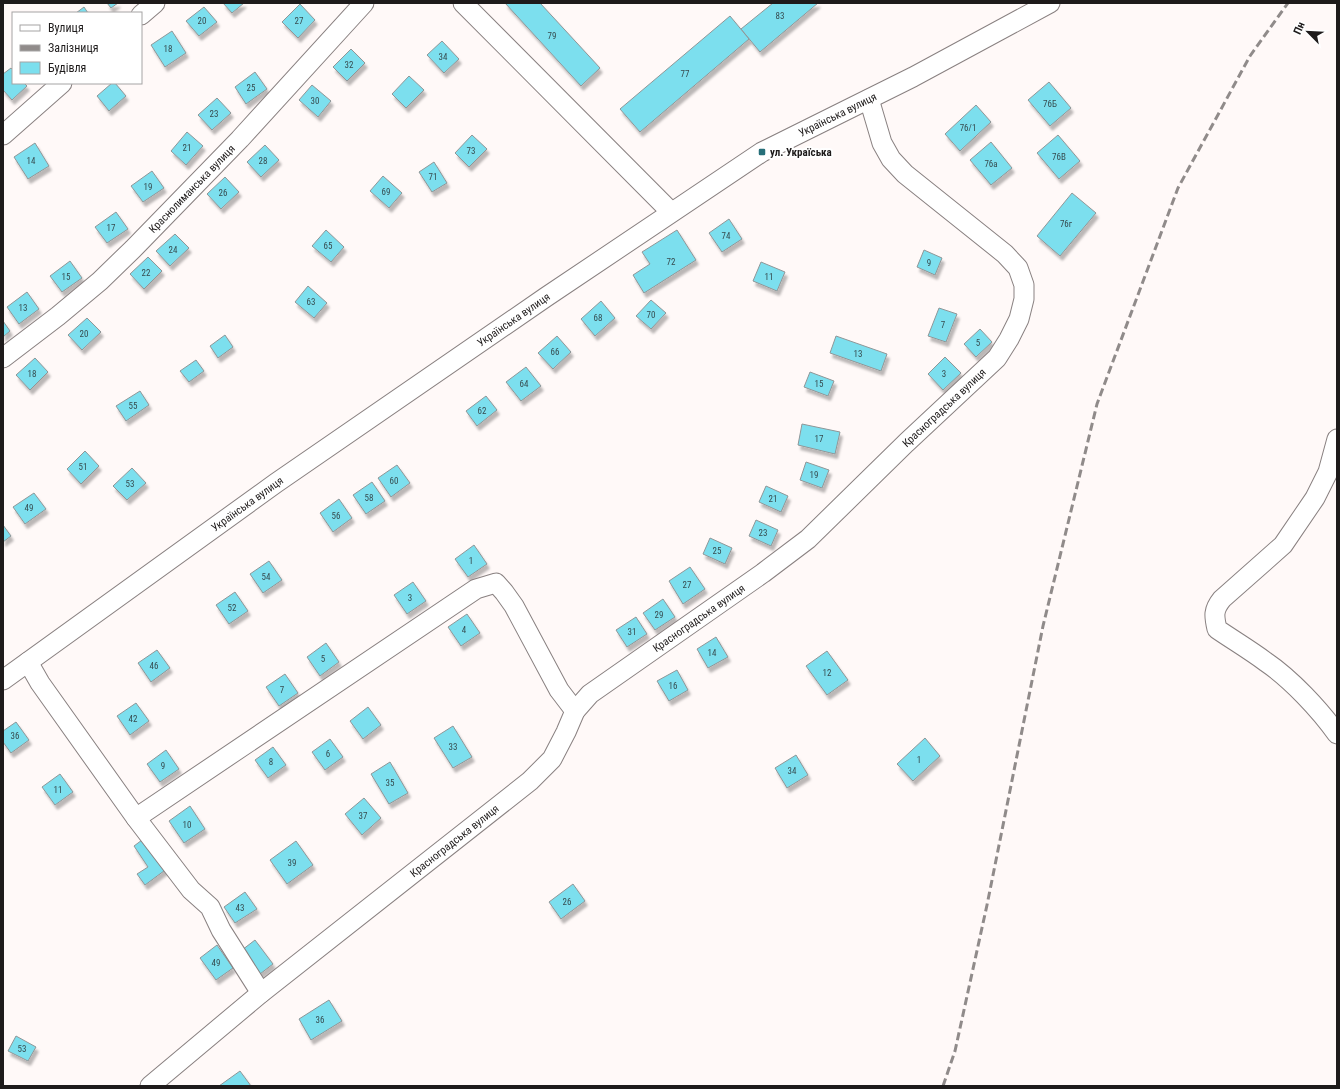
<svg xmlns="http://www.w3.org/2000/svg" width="1340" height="1089" font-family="'Roboto Condensed',sans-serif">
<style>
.building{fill:#7cdfee;stroke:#8f9697;filter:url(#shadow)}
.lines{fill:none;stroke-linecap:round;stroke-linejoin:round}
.minor-casing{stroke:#898181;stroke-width:21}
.minor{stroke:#fff;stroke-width:19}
.rail{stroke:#908b8a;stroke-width:3;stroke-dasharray:8 4;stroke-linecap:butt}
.poi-dot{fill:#266f79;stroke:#fff;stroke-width:1.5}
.labels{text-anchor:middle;stroke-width:4;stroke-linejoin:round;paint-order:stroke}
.number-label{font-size:9px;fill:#364c50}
.street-label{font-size:11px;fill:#1e1b1b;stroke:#fff}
.poi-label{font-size:11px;font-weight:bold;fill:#1e1b1b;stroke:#fff;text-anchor:start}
</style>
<defs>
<filter id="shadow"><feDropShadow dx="2.5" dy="4.5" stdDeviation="1" flood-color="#0004"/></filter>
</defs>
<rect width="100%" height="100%" fill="#fff9f8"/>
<g class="building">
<path d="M107,3H118L111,8Z"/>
<path d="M223,3H244L232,13Z"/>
<path d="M505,3H540L600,68L581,86Z"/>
<path d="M773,3H818L760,52L741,29Z"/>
<path d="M300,4L315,20L298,38L282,22Z"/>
<path d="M84,7L88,13H76Z"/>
<path d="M204,7L217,22L199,36L186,21Z"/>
<path d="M730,16L749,39L640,132L620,109Z"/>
<path d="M172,31L186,53L165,67L151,45Z"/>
<path d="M442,41L459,59L444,73L427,55Z"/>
<path d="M351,49L365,63L347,81L333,67Z"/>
<path d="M11,68L13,70V83H24L27,86L12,100L3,90V74Z"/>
<path d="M255,72L267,89L246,104L235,87Z"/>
<path d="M409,76L424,90L406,108L392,94Z"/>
<path d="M1049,82L1071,108L1050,126L1028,100Z"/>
<path d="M112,83H115L126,96L109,111L97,96Z"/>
<path d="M312,85L331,101L318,117L299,100Z"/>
<path d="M217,98L231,113L212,130L198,115Z"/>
<path d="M976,105L991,122L960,151L945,134Z"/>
<path d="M187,132L203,146L186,165L171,151Z"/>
<path d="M472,135L487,149L469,167L455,153Z"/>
<path d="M1058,135L1080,161L1059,179L1037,153Z"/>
<path d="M991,142L1012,168L991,185L970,160Z"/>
<path d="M35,143L49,166L28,179L14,157Z"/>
<path d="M265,145L279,160L261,177L247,162Z"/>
<path d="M434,162L447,183L432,192L419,172Z"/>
<path d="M152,171L164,188L143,202L131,186Z"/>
<path d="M383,176L402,193L389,208L370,191Z"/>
<path d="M225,177L239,192L221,209L207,194Z"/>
<path d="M1072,193L1096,213L1060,256L1037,236Z"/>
<path d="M116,212L128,229L107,243L95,227Z"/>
<path d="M729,219L742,239L722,252L709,233Z"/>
<path d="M326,230L344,247L331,262L312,246Z"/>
<path d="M677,230L696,260L644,293L633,275L650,264L642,252Z"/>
<path d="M175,234L189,248L170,266L156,251Z"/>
<path d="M924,250L942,258L935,275L917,267Z"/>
<path d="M148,257L162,271L144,289L130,274Z"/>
<path d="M70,261L82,278L62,292L50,276Z"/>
<path d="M761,262L785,272L777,291L753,281Z"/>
<path d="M308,286L327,303L314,318L295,302Z"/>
<path d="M27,292L39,309L19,324L7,307Z"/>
<path d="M651,300L666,313L651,329L636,316Z"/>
<path d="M601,301L615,318L595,336L581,319Z"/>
<path d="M939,308L957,314L946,342L928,336Z"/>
<path d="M87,318L101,332L82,350L68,335Z"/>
<path d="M3,321L10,331L3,337Z"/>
<path d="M980,329L992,342L976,357L964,344Z"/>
<path d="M225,335L233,347L218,358L210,346Z"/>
<path d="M557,336L571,352L553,369L538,353Z"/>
<path d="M836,336L887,354L881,371L830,353Z"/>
<path d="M945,357L961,373L943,390L928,374Z"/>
<path d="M35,358L48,372L30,390L16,375Z"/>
<path d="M196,360L204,371L189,382L180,371Z"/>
<path d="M526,367L541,386L521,401L506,382Z"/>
<path d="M810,372L834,381L828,396L804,387Z"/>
<path d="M140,391L149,405L126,421L116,406Z"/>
<path d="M486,396L497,410L477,426L466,411Z"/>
<path d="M802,424L840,432L835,454L798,445Z"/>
<path d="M85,451L99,466L81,484L67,469Z"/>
<path d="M806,462L829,470L822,488L800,480Z"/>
<path d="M397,465L410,483L391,497L378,478Z"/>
<path d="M132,468L146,483L127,500L113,486Z"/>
<path d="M372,482L385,501L366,514L353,495Z"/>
<path d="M766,486L788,496L781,512L759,502Z"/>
<path d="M34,493L46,509L25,524L13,507Z"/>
<path d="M339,499L352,518L333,532L320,513Z"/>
<path d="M756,520L778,530L771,546L749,536Z"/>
<path d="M3,525L11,536L3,542Z"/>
<path d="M710,538L732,548L725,564L703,554Z"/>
<path d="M474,545L487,564L468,577L455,559Z"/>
<path d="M269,561L282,580L263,593L250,574Z"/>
<path d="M690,567L705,589L683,604L669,581Z"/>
<path d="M413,582L426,601L407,614L394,595Z"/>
<path d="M235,592L248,611L229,624L216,605Z"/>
<path d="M663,599L675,617L655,630L643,613Z"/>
<path d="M467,614L480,633L461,646L448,627Z"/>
<path d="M636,617L647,634L627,647L616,630Z"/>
<path d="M716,637L728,657L708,668L697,649Z"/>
<path d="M326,643L339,662L320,676L307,657Z"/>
<path d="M157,650L170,668L151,682L138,663Z"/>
<path d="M827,651L848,680L827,695L806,666Z"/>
<path d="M677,670L688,690L669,701L657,681Z"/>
<path d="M285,674L298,693L279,706L266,687Z"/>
<path d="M136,703L149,721L130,735L117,716Z"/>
<path d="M368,707L381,725L363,739L350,721Z"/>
<path d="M16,722L29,740L11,753L3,742V731Z"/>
<path d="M453,726L472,757L453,768L434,738Z"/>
<path d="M925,738L940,756L913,781L897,764Z"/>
<path d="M330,739L343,757L325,770L312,752Z"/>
<path d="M273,747L286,765L268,778L255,760Z"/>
<path d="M166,750L179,769L160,782L147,764Z"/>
<path d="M796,755L808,775L787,788L775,768Z"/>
<path d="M390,762L408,793L389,804L371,774Z"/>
<path d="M60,774L73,792L55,805L42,787Z"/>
<path d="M364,798L381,818L362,835L345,814Z"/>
<path d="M190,806L205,829L184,843L169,821Z"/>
<path d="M146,837L168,868L145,885L137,874L148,867L134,846Z"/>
<path d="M296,841L313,865L287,884L270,860Z"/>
<path d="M573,884L585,901L561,919L549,902Z"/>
<path d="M245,892L257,909L235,923L224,907Z"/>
<path d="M255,940L273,964L260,974L242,950Z"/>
<path d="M217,945L233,968L216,980L200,958Z"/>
<path d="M329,1000L342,1021L311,1040L299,1019Z"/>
<path d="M16,1036L36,1047L28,1061L8,1051Z"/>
<path d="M240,1071L251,1086H219Z"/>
</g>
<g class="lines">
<g class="minor-casing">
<g id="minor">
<path d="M463,3L671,212"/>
<path d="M141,15L155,3"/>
<path d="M3,135L62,83"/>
<path id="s1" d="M3,358L58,316L100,281L133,249L240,139L364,3"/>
<path d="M1337,439L1328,472L1315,498L1283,545L1222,599C1213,610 1214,616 1217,629C1233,640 1250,650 1266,662C1291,679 1320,710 1337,734"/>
<path d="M28,662L40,683L136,818L191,890L210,907L221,930L261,993"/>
<path id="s2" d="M3,680L276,483L546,297L762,152L913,77L1050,3"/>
<path d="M136,818L476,589L496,583L504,592L514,606L559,690L575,711"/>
<path id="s3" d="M150,1086L261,993L530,781L552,759L566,732L575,711L590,694L763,573L808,539L906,443L997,358L1009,339L1019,319L1024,299V285L1018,268L1005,254L905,174L891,159L882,143L869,99"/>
</g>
</g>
<use href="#minor" class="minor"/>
<path class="rail" d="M943,1086L955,1051L987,905L1043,626L1097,404L1178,188L1250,56L1288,3"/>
</g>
<rect class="poi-dot" x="758" y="148" width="8" height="8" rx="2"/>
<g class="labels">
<g class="number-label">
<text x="780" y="19">83</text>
<text x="202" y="24">20</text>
<text x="299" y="24">27</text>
<text x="552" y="39">79</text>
<text x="168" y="52">18</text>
<text x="443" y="60">34</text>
<text x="349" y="68">32</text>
<text x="685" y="77">77</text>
<text x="251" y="91">25</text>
<text x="315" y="104">30</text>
<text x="1050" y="107">76Б</text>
<text x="214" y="117">23</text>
<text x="968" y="131">76/1</text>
<text x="187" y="151">21</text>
<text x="471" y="154">73</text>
<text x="1059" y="160">76В</text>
<text x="31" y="164">14</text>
<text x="263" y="164">28</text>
<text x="991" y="167">76а</text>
<text x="433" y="180">71</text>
<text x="148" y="190">19</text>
<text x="386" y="195">69</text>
<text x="223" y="196">26</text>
<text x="1066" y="227">76г</text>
<text x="111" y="231">17</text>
<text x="726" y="239">74</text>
<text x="328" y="249">65</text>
<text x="173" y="253">24</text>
<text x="671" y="265">72</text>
<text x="929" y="266">9</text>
<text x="146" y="276">22</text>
<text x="66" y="280">15</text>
<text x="769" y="280">11</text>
<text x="311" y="305">63</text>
<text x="23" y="311">13</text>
<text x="651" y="318">70</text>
<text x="598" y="321">68</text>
<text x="943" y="328">7</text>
<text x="84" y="337">20</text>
<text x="978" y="346">5</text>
<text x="555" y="355">66</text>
<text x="858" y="357">13</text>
<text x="32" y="377">18</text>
<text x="944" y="377">3</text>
<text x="524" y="387">64</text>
<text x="819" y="387">15</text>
<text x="133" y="409">55</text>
<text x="482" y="414">62</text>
<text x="819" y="442">17</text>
<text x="83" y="470">51</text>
<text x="814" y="478">19</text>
<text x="394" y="484">60</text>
<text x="130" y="487">53</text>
<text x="369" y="501">58</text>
<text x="773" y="502">21</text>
<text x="29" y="511">49</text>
<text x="336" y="519">56</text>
<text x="763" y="536">23</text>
<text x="717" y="554">25</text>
<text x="471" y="564">1</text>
<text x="266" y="580">54</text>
<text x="687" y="588">27</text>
<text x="410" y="601">3</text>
<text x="232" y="611">52</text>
<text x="659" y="618">29</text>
<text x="464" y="633">4</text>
<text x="632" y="635">31</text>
<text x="712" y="656">14</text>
<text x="323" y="662">5</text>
<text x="154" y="669">46</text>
<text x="827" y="676">12</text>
<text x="673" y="689">16</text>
<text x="282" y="693">7</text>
<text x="133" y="722">42</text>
<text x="15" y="739">36</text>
<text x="453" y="750">33</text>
<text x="328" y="757">6</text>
<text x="919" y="763">1</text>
<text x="271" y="765">8</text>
<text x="163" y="769">9</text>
<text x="792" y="774">34</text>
<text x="390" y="786">35</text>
<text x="58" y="793">11</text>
<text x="363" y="819">37</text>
<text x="187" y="828">10</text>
<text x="292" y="866">39</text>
<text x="567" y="905">26</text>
<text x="240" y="911">43</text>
<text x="216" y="966">49</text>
<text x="320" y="1023">36</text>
<text x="22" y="1052">53</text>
</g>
<g class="street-label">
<text dy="4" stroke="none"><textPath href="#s2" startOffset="1009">Українська вулиця</textPath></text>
<text dy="4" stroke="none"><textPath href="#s1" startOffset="254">Краснолиманська вулиця</textPath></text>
<text dy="4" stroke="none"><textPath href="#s2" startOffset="625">Українська вулиця</textPath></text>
<text dy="4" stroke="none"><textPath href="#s3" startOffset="1051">Красноградська вулиця</textPath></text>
<text dy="4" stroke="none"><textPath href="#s2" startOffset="301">Українська вулиця</textPath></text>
<text dy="4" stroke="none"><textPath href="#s3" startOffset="727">Красноградська вулиця</textPath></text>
<text dy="4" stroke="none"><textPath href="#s3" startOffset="391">Красноградська вулиця</textPath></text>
</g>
<g class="poi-label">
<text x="770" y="156">ул. Україська</text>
</g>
</g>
<rect width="1340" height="1089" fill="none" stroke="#1e1b1b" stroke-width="8"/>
<rect x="12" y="12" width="130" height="72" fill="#ffffff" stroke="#a5a4a4"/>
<rect x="20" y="25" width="20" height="6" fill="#ffffff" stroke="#a5a4a4"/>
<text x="48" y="32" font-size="12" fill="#1e1b1b">Вулиця</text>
<rect x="20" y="45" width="20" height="6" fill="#908b8a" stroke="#a5a4a4"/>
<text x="48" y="52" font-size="12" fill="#1e1b1b">Залізниця</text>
<rect x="20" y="62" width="20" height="12" fill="#7cdfee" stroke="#a5a4a4"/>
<text x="48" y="72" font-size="12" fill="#1e1b1b">Будівля</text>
<g transform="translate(1308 32) rotate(294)" stroke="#ffffff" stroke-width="3" paint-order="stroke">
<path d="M0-3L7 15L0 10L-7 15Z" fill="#1e1b1b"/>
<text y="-6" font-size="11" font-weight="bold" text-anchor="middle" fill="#1e1b1b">Пн</text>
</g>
</svg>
